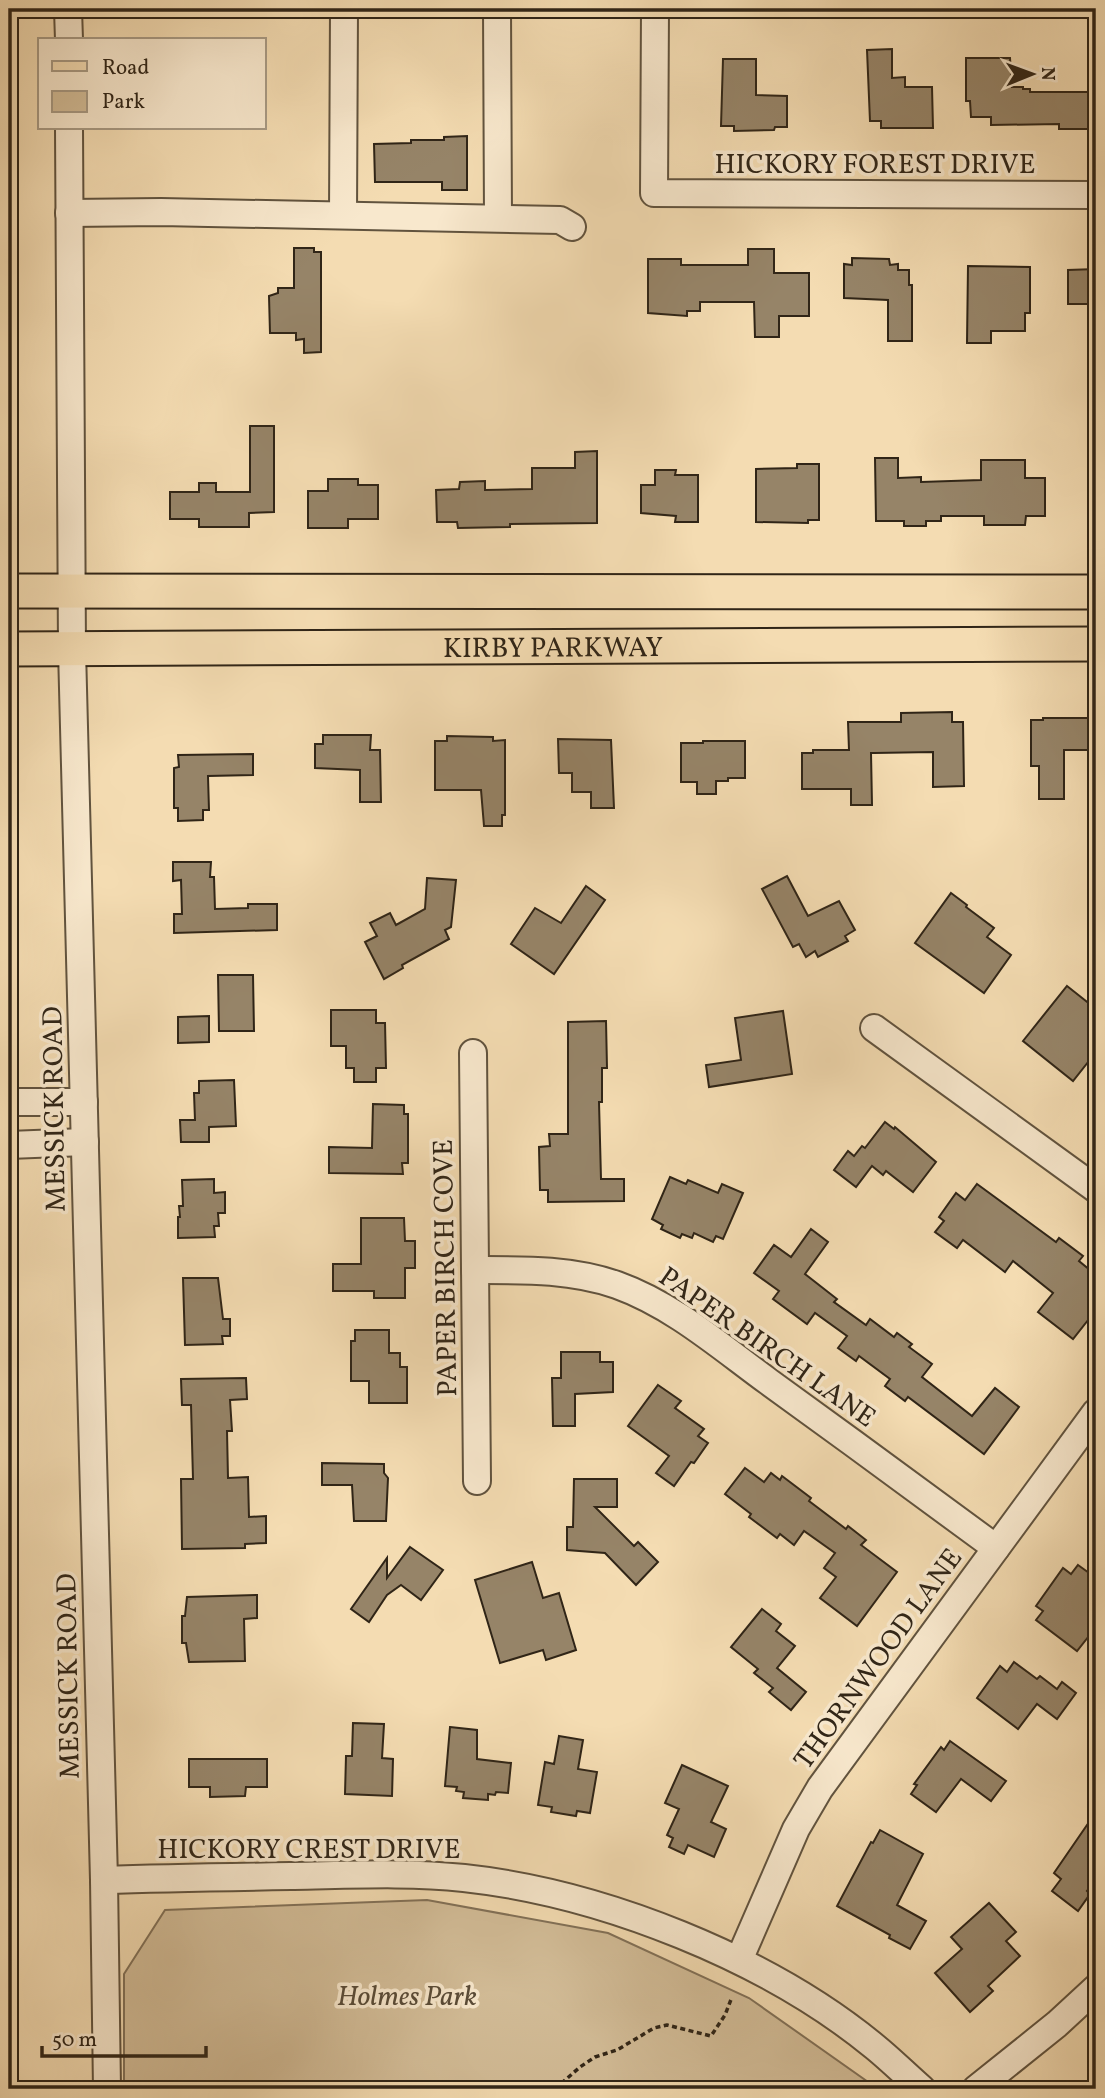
<svg xmlns="http://www.w3.org/2000/svg" width="1105" height="2098" font-family="Vollkorn,serif">
<style>
.green{fill:#d3bd98;stroke:#827158;stroke-width:2}
.building{fill:#968468;stroke:#302517;stroke-width:2}
.lines{fill:none;stroke-linecap:round;stroke-linejoin:round}
.minor-casing{stroke:#61533e;stroke-width:30}
.major-casing{stroke:#302517;stroke-width:37}
.path{stroke:#302517;stroke-width:3.5;stroke-dasharray:5 3.5;stroke-linecap:butt}
.minor{stroke:#f8e8cd;stroke-width:26}
.major{stroke:#f4dcb2;stroke-width:33}
.labels{text-anchor:middle;stroke-width:7;stroke-linejoin:round;paint-order:stroke}
.street-label{font-size:28px;fill:#302517;stroke:#f8e8cd}
.park-label{font-size:28px;font-style:italic;fill:#594b37;stroke:#f8e8cd}
</style>
<rect width="100%" height="100%" fill="#f4dcb2"/>
<filter id="stains"><feTurbulence type="fractalNoise" baseFrequency=".00286" numOctaves="4"/><feColorMatrix values="0 0 0 0 .2 0 0 0 0 .09 0 0 0 0 .02 0 0 0 .5 -.17"/></filter>
<radialGradient id="worn" r=".72"><stop offset=".6" stop-color="#630" stop-opacity="0"/><stop offset="1" stop-color="#630" stop-opacity=".3"/></radialGradient>
<path class="green" d="M427,1900L608,1933L749,1998L878,2089H124V1974L165,1910Z"/>
<g class="building">
<path d="M892,49V78L905,77V87H932L933,128H881V121H870L867,50Z"/>
<path d="M966,58H1010L1012,87H1023V89H1030V92H1096V129H1059V124L991,125V117H971L970,101H966Z"/>
<path d="M723,59H756V95L787,96V127H775L774,130L734,131V126H721Z"/>
<path d="M467,136V190H442V182H375L374,144L411,143V140H444V137Z"/>
<path d="M294,248H314V252H321V352L304,353V339L296,340V333H270L269,296L278,293V288H294Z"/>
<path d="M748,249H774V273H809V316H779V337H755L754,302H700V311H687V316L648,313V259H681V265H748Z"/>
<path d="M852,258L889,259L890,265L898,264V270H909V285H912V341H888V300L844,298V264L852,265Z"/>
<path d="M968,266L1030,267V313H1025V331H991V343H967Z"/>
<path d="M1096,269V304H1068V270Z"/>
<path d="M250,426H274V512L249,513V527H199V519H170V492H199V483H216V492H250Z"/>
<path d="M597,451V523L510,524V527L458,528L457,522H437L436,490L459,489L460,482L485,481V490L532,489V468H575V452Z"/>
<path d="M875,458H898V478L921,477V482L981,480V460H1025V478H1045V516H1026L1025,525H984V516H941V521H926V526H904V521H876Z"/>
<path d="M797,464H819V520H808V523L756,522V469L797,468Z"/>
<path d="M655,470H676L675,475H698V522H675L676,516L641,513V485H655Z"/>
<path d="M328,479H358V485H378V519H348V528H308V491H328Z"/>
<path d="M952,712V722H963L964,786L933,787V752L874,753H871L872,805H851V789H802V753H813V750H849L848,722H901V713Z"/>
<path d="M1043,718H1095L1096,750H1064V799H1039V766H1031V720H1043Z"/>
<path d="M323,735H371L370,750H380L381,802H360V770L315,768V744H323Z"/>
<path d="M447,736L493,737V741L505,740V815H502V826H484L481,790H435V741H447Z"/>
<path d="M558,739L611,740L614,808H591V792H572V773H559Z"/>
<path d="M703,741H745V778H728V781H716V794H697V782H681V743H703Z"/>
<path d="M253,754V775L208,776L209,810H203V820L178,821V808H174V768L179,767L178,755Z"/>
<path d="M173,862H211L210,877H214L215,909L248,908V904H277V930L174,933V914H182L181,880L173,881Z"/>
<path d="M787,876L808,916L839,901L855,930L845,936L848,941L818,957L815,951L806,957L799,944L793,947L762,889Z"/>
<path d="M427,878L456,880L451,927L445,930L449,939L402,965L403,968L384,979L365,942L377,936L370,923L390,913L396,925L425,909Z"/>
<path d="M586,886L605,900L554,974L511,944L535,908L561,923Z"/>
<path d="M951,893L967,905L966,907L994,928L987,937L1011,955L984,993L915,943Z"/>
<path d="M218,975H253L254,1031H219Z"/>
<path d="M1067,986L1096,1009V1052L1073,1081L1023,1041Z"/>
<path d="M331,1010H376V1023H385L386,1068H376V1082H354V1068H346V1046H331Z"/>
<path d="M783,1011L792,1074L709,1087L706,1065L741,1060L735,1018Z"/>
<path d="M209,1016V1042L178,1043V1017Z"/>
<path d="M606,1021L607,1068H602V1102H599L601,1179H624V1201L548,1202V1190H540L539,1147L550,1146L549,1134H568V1022Z"/>
<path d="M234,1080L236,1126L209,1127V1142H181L180,1120H195L194,1093H199V1081Z"/>
<path d="M373,1104L404,1105V1114H408V1163H402L403,1174L329,1173V1147L372,1148Z"/>
<path d="M885,1122L894,1129L895,1127L936,1162L913,1192L886,1171L883,1175L872,1166L856,1187L834,1170L848,1151L854,1156L862,1146L865,1148Z"/>
<path d="M670,1177L686,1184L688,1180L718,1193L722,1184L743,1193L723,1239L716,1236L713,1242L694,1233L692,1238L682,1234L680,1238L661,1229L663,1225L652,1219Z"/>
<path d="M214,1179V1193L225,1192V1213H218L219,1226H214L215,1237L178,1238V1217H180L179,1206H183L182,1180Z"/>
<path d="M977,1184L1056,1242L1059,1238L1083,1256L1079,1261L1096,1275V1310L1073,1339L1038,1312L1053,1293L1013,1261L1005,1272L963,1240L957,1248L935,1232L944,1221L939,1217L956,1193L965,1200Z"/>
<path d="M361,1218H404L405,1241H415V1268H405V1298H374V1291H333V1264H361Z"/>
<path d="M811,1229L828,1242L805,1274L837,1299L834,1302L866,1325L870,1319L894,1337L897,1333L912,1344L909,1347L932,1364L922,1377L972,1416L995,1388L1019,1407L984,1454L908,1397L905,1401L885,1386L890,1379L859,1356L856,1361L838,1348L847,1336L815,1313L807,1324L773,1299L779,1291L754,1273L774,1245L791,1257Z"/>
<path d="M183,1278H218L223,1319H230V1336H222L223,1344L185,1345Z"/>
<path d="M355,1330H389V1353H400V1367H407V1403H369V1381H351V1341H355Z"/>
<path d="M561,1352H600V1362H613V1392L575,1394V1426H553L552,1378H561Z"/>
<path d="M246,1378L247,1399L230,1400L232,1431H227L228,1478L248,1477L249,1517L266,1516V1543L245,1544V1548L182,1549L181,1479H193L191,1405H182L181,1379Z"/>
<path d="M658,1385L681,1401L675,1408L704,1429L698,1436L708,1443L694,1463L691,1462L674,1486L656,1473L669,1456L628,1426Z"/>
<path d="M322,1463L384,1464V1473L388,1478L386,1521H354L352,1485H322Z"/>
<path d="M745,1468L764,1482L771,1473L780,1480L782,1476L811,1498L809,1501L846,1529L848,1526L866,1540L861,1545L897,1572L857,1626L820,1598L836,1577L824,1568L835,1553L804,1531L794,1545L780,1534L777,1538L749,1517L751,1514L725,1494Z"/>
<path d="M574,1479H617V1507H595L634,1546L638,1542L658,1562L636,1585L605,1553L567,1550V1527H573Z"/>
<path d="M410,1547L443,1570L421,1600L401,1585L387,1595L369,1622L351,1609L387,1558V1578Z"/>
<path d="M532,1562L543,1598L559,1593L576,1650L546,1660L543,1650L500,1663L475,1580Z"/>
<path d="M1078,1565L1096,1578V1627L1077,1651L1036,1620L1043,1611L1036,1606L1063,1568L1071,1574Z"/>
<path d="M257,1595V1618L244,1619L245,1661L189,1662L186,1643H182V1616H185L187,1597Z"/>
<path d="M762,1609L781,1624L776,1631L795,1646L777,1668L806,1692L791,1710L769,1692L773,1688L754,1673L758,1669L731,1647Z"/>
<path d="M1014,1662L1037,1679L1040,1676L1057,1689L1062,1682L1076,1693L1057,1719L1037,1704L1018,1729L977,1698L1000,1666L1007,1672Z"/>
<path d="M353,1723L384,1724L382,1758L393,1759L392,1796L345,1794L346,1756H352Z"/>
<path d="M450,1727L477,1730V1759L511,1763L508,1793L496,1792L495,1795L488,1794V1800L463,1798L464,1792L456,1791L457,1787L445,1786Z"/>
<path d="M559,1736L583,1740L578,1769L597,1772L590,1813L577,1811L576,1816L551,1812L552,1807L538,1805L545,1762L554,1764Z"/>
<path d="M950,1741L1006,1781L991,1801L961,1779L936,1812L911,1794L917,1785L914,1784L941,1747L944,1750Z"/>
<path d="M189,1759H267V1787H246L245,1796L210,1797V1787H189Z"/>
<path d="M682,1765L728,1786L711,1822L726,1829L714,1857L688,1845L684,1854L669,1847L673,1838L667,1835L679,1809L665,1803Z"/>
<path d="M1096,1812V1880L1087,1891L1090,1894L1078,1911L1052,1891L1061,1879L1054,1873Z"/>
<path d="M880,1830L923,1854L897,1905L926,1921L910,1949L889,1938L890,1935L837,1906L871,1842L873,1843Z"/>
<path d="M989,1903L1016,1932L1006,1941L1020,1956L988,1986L993,1991L970,2012L935,1973L962,1949L951,1937Z"/>
</g>
<g class="lines">
<g class="minor-casing">
<g id="minor">
<path d="M68,9L69,40"/>
<path d="M497,9L498,218"/>
<path d="M655,9L654,193L1096,195"/>
<path d="M69,128L72,650L104,1880L107,2089"/>
<path d="M69,213L161,212L560,220L572,227"/>
<path d="M343,215L344,9"/>
<path d="M874,1028L1096,1189"/>
<path d="M473,1053L477,1481"/>
<path d="M9,1102H84"/>
<path d="M9,1145L85,1142"/>
<path d="M475,1270C523,1270 571,1269 617,1285C673,1305 721,1347 769,1382C845,1437 920,1492 996,1548"/>
<path d="M104,1880C167,1878 231,1877 294,1876C351,1875 408,1872 464,1878C602,1893 767,1958 875,2047C891,2060 906,2075 922,2089"/>
<path d="M739,1960L796,1829L820,1788L1096,1412"/>
<path d="M976,2089L1057,2024L1096,1988"/>
</g>
</g>
<g class="major-casing">
<g id="major">
<path d="M9,591L1096,592"/>
<path id="s1" d="M9,649L1096,644"/>
</g>
</g>
<path class="path" d="M555,2089L580,2067L595,2057L617,2050L654,2028L667,2025L711,2036L725,2015L732,1997"/>
<use href="#minor" class="minor"/>
<use href="#major" class="major"/>
</g>
<g class="labels">
<g class="street-label">
<text x="875" y="173">HICKORY FOREST DRIVE</text>
<text dy="10" stroke="none"><textPath href="#s1" startOffset="544">KIRBY PARKWAY</textPath></text>
<text transform="translate(53 1109) rotate(-91)" y="10">MESSICK ROAD</text>
<text transform="translate(444 1268) rotate(-91)" y="10">PAPER BIRCH COVE</text>
<text transform="translate(768 1346) rotate(35)" y="10">PAPER BIRCH LANE</text>
<text transform="translate(877 1658) rotate(-54)" y="10">THORNWOOD LANE</text>
<text transform="translate(67 1676) rotate(-91)" y="10">MESSICK ROAD</text>
<text x="309" y="1858">HICKORY CREST DRIVE</text>
</g>
<g class="park-label">
<text x="407" y="2005">Holmes Park</text>
</g>
</g>
<rect width="1105" height="2098" fill="none" stroke="#f4dcb2" stroke-width="35"/>
<rect x="10" y="10" width="1084" height="2077" fill="none" stroke="#302517" stroke-width="3.5"/>
<rect x="18" y="18" width="1070" height="2063" fill="none" stroke="#302517" stroke-width="2"/>
<rect x="38" y="38" width="228" height="91" fill="#f8e8cd" stroke="#a89a84" stroke-width="2"/>
<rect x="52" y="61" width="35" height="10" fill="#f4dcb2" stroke="#a89a84" stroke-width="2"/>
<text x="102" y="74" font-size="21" fill="#302517">Road</text>
<rect x="52" y="91" width="35" height="21" fill="#d3bd98" stroke="#a89a84" stroke-width="2"/>
<text x="102" y="108" font-size="21" fill="#302517">Park</text>
<g transform="translate(1032 74) rotate(89)" stroke="#f8e8cd" stroke-width="5" paint-order="stroke">
<path d="M0-5L12 26L0 18L-12 26Z" fill="#302517"/>
<text y="-10" font-size="19" font-weight="bold" text-anchor="middle" fill="#302517">N</text>
</g>
<path d="M42 2046v10h164v-10" fill="none" stroke="#302517" stroke-width="3.5"/>
<text x="52" y="2046" font-size="21" fill="#302517" stroke="#f8e8cd" stroke-width="5" paint-order="stroke">50 m</text>
<rect width="100%" height="100%" filter="url(#stains)"/>
<rect width="100%" height="100%" fill="url(#worn)"/>
</svg>
